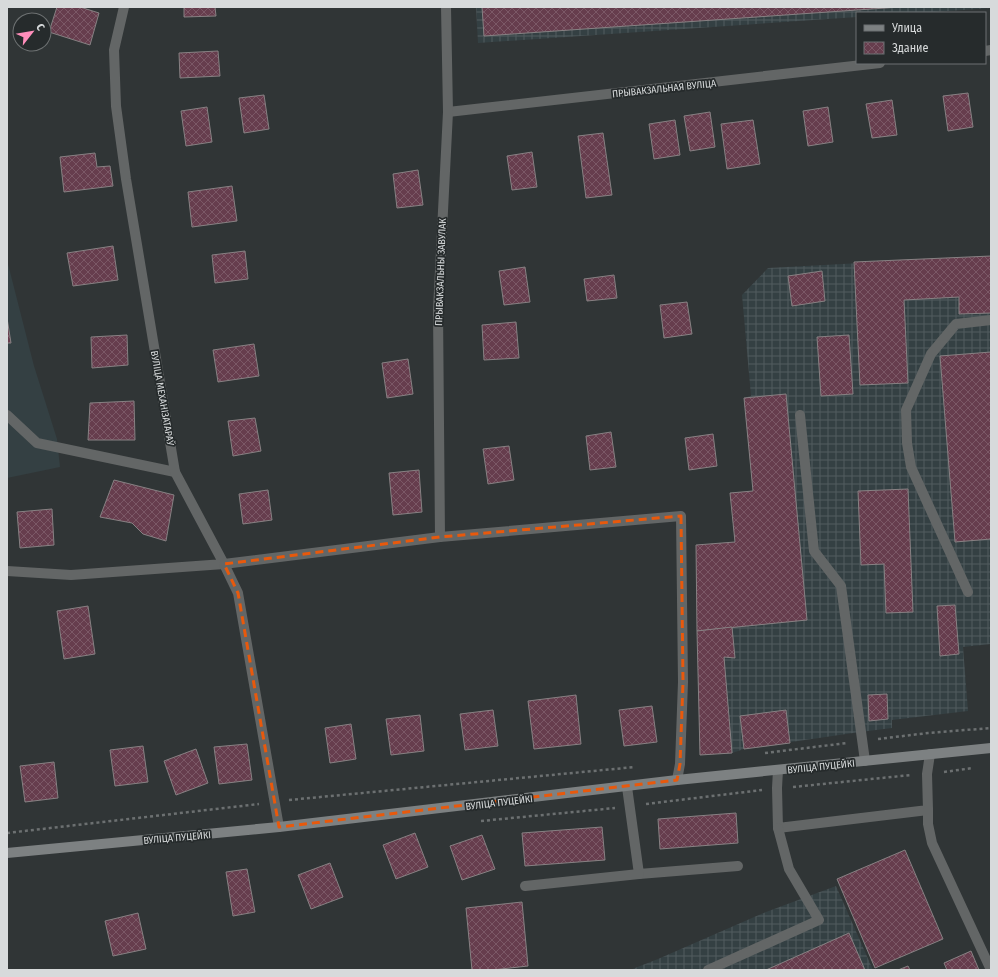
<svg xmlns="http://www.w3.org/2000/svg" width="998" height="977" font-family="'Fira Sans Condensed',sans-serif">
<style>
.built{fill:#344043}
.industrial{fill:url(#industrial-grid)}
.building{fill:url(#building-cross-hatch);stroke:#878183}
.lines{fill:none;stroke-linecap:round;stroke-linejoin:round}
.path{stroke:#6c7071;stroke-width:2.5;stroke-dasharray:3 3;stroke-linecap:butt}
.lane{stroke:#636666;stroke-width:10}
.street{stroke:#636666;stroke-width:10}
.secondary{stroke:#7d8182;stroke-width:10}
.marked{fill:none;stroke:#e8590c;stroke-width:3;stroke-dasharray:8 5;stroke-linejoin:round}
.labels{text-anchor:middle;stroke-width:3.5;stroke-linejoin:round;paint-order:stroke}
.street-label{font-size:10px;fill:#d7dadb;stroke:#262b2c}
</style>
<defs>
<pattern id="industrial-grid" width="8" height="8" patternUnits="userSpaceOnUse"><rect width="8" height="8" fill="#344043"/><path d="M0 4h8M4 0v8" fill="none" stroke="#515b5e"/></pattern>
<pattern id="building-cross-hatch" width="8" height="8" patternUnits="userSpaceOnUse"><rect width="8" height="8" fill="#663d4d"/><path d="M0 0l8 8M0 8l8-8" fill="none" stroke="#7b5866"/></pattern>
</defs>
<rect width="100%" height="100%" fill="#303536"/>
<path class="built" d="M7,260L34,366L57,439L60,467L7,478Z"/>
<g class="industrial">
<path d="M476,7H991V8L920,13H857V17L478,43Z"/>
<path d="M991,256V644L963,647L968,711L892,720V728L860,732L744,749L732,753L700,755L696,545L735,542L730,493L753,491L744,398L751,396L742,295L768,268Z"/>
<path d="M836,886L873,970H630L658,959L766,912Z"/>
</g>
<g class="building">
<path d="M57,7H80L99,13L90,45L49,32Z"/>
<path d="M184,7H215L216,16L184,17Z"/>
<path d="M482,7H900L484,36Z"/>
<path d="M218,51L220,76L180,78L179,53Z"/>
<path d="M968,93L973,127L948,131L943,96Z"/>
<path d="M264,95L269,129L244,133L239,98Z"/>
<path d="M892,100L897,135L872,138L866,104Z"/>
<path d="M207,107L212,142L186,146L181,111Z"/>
<path d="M828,107L833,142L808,146L803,111Z"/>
<path d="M710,112L715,147L690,151L684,116Z"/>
<path d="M675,120L680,155L654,159L649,124Z"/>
<path d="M753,120L760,164L727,169L721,124Z"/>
<path d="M603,133L612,195L586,198L578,136Z"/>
<path d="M532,152L537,187L512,190L507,156Z"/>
<path d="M95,153L97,167L110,166L113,186L64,192L60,157Z"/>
<path d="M418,170L423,205L397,208L393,174Z"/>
<path d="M232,186L237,221L192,227L188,192Z"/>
<path d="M113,246L118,280L73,286L67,253Z"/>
<path d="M245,251L248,279L215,283L212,255Z"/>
<path d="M991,256V313L959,314V297L904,300L908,383L860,385L854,262Z"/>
<path d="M525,267L530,302L504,305L499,271Z"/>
<path d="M822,271L825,301L792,306L788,276Z"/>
<path d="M614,275L617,298L587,301L584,279Z"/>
<path d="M687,302L692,334L664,338L660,305Z"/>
<path d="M7,318L11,343H7Z"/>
<path d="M516,322L519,358L484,360L482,325Z"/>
<path d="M127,335L128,365L92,368L91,337Z"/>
<path d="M849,335L853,394L821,396L817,337Z"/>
<path d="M254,344L259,376L218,382L213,350Z"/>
<path d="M991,352V539L955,542L940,356Z"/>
<path d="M408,359L413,394L387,398L382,363Z"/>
<path d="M786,394L807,620L697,631L696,545L735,542L730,493L753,491L744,398Z"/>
<path d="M134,401L135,440H88L90,403Z"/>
<path d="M255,418L261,451L233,456L228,421Z"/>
<path d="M611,432L616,467L590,470L586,436Z"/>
<path d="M713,434L717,466L689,470L685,438Z"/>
<path d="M509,446L514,480L488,484L483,449Z"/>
<path d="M419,470L422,512L393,515L389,473Z"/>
<path d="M114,480L174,495L166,541L143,534L132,523L100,517Z"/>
<path d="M908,489L913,612L886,613L884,564L861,565L858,491Z"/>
<path d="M268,490L272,520L243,524L239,494Z"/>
<path d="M52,509L54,545L20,548L17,512Z"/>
<path d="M955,605L959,654L940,656L937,606Z"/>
<path d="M88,606L95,654L64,659L57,611Z"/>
<path d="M732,627L735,658L724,657L732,753L700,755L697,631Z"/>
<path d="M887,694L888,719L869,721L868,695Z"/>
<path d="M576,695L581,744L534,749L528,701Z"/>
<path d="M652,706L657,742L624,746L619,710Z"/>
<path d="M493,710L498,746L465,750L460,714Z"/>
<path d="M786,710L790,743L744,749L740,716Z"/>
<path d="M420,715L424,751L391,755L386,719Z"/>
<path d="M351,724L356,759L330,763L325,728Z"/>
<path d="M247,744L252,780L219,784L214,747Z"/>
<path d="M143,746L148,782L115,786L110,750Z"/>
<path d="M196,749L208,783L176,795L164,761Z"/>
<path d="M54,762L58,798L25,802L20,766Z"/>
<path d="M736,813L738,843L660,849L658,819Z"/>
<path d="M602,827L605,860L525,866L522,833Z"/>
<path d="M415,833L428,867L396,879L383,845Z"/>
<path d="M482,835L495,869L462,880L450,846Z"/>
<path d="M905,850L943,939L875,968L837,879Z"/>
<path d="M330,863L343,897L311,909L298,875Z"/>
<path d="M247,869L255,912L233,916L226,872Z"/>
<path d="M522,902L528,966L492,970H472L466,908Z"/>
<path d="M138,913L146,949L113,956L105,921Z"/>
<path d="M849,933L865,970H766Z"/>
<path d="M971,951L979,970H947L944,963Z"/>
<path d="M908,966L910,970H898Z"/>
</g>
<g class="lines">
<g class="path">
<path d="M878,739L928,733L991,728"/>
<path d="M765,753L847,743"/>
<path d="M944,772L973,768"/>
<path d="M793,787L911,775"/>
<path d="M289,800L635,767"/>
<path d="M646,804L762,790"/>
<path d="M481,821L615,808"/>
<path d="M7,833L259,804"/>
</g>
<g class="lane">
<path d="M7,415L37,443L175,472"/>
<path d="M800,415L814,551L841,586L865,761"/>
<path d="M968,592L911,467L907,443L906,410L931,354L956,324L991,320"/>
<path d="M778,770L777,788L778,828L928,810L927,774L930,754"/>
<path d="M627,787L639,874L738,866"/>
<path d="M928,810V824L932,843L991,970"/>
<path d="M525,886L639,874"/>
<path d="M708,970L819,920L789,869L778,828"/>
</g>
<g class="street">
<path d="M985,51L991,50"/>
<path d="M448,112L880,63"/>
<path d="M440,537L438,310L448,112L446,7"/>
<path d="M7,571L71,575L224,564L175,472L126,179L116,106L114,50L124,7"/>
<path d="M279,827L238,593L224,564L440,537L681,516L683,682L680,764L677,780"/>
</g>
<path class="secondary" d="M7,853L279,827L677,780L991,748"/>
</g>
<path class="marked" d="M681,516L683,682L680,764L677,780L279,827L238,593L224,564L440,537Z"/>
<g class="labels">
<g class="street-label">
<text transform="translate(664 88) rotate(-6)" y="4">ПРЫВАКЗАЛЬНАЯ ВУЛІЦА</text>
<text transform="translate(440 272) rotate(-88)" y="4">ПРЫВАКЗАЛЬНЫ ЗАВУЛАК</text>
<text transform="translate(163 398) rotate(80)" y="4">ВУЛІЦА МЕХАНІЗАТАРАЎ</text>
<text transform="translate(821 766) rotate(-6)" y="4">ВУЛІЦА ПУЦЕЙКІ</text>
<text transform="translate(499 802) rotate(-7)" y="4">ВУЛІЦА ПУЦЕЙКІ</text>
<text transform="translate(177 837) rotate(-5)" y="4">ВУЛІЦА ПУЦЕЙКІ</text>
</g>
</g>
<rect width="998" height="977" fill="none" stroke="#d7dadb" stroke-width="16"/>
<rect x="856" y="12" width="130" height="52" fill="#262b2c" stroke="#6d7172"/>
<rect x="864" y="25" width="20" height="6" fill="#7d8182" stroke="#6d7172"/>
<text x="892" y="32" font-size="12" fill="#d7dadb">Улица</text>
<rect x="864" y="42" width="20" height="12" fill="url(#building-cross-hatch)" stroke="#6d7172"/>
<text x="892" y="52" font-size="12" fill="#d7dadb">Здание</text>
<g transform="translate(32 32) rotate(59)"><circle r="19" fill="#262b2c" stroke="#6d7172"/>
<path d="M0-3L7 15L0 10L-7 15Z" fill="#ff8ebb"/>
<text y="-6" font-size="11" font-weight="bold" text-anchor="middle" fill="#d7dadb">С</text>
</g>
</svg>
